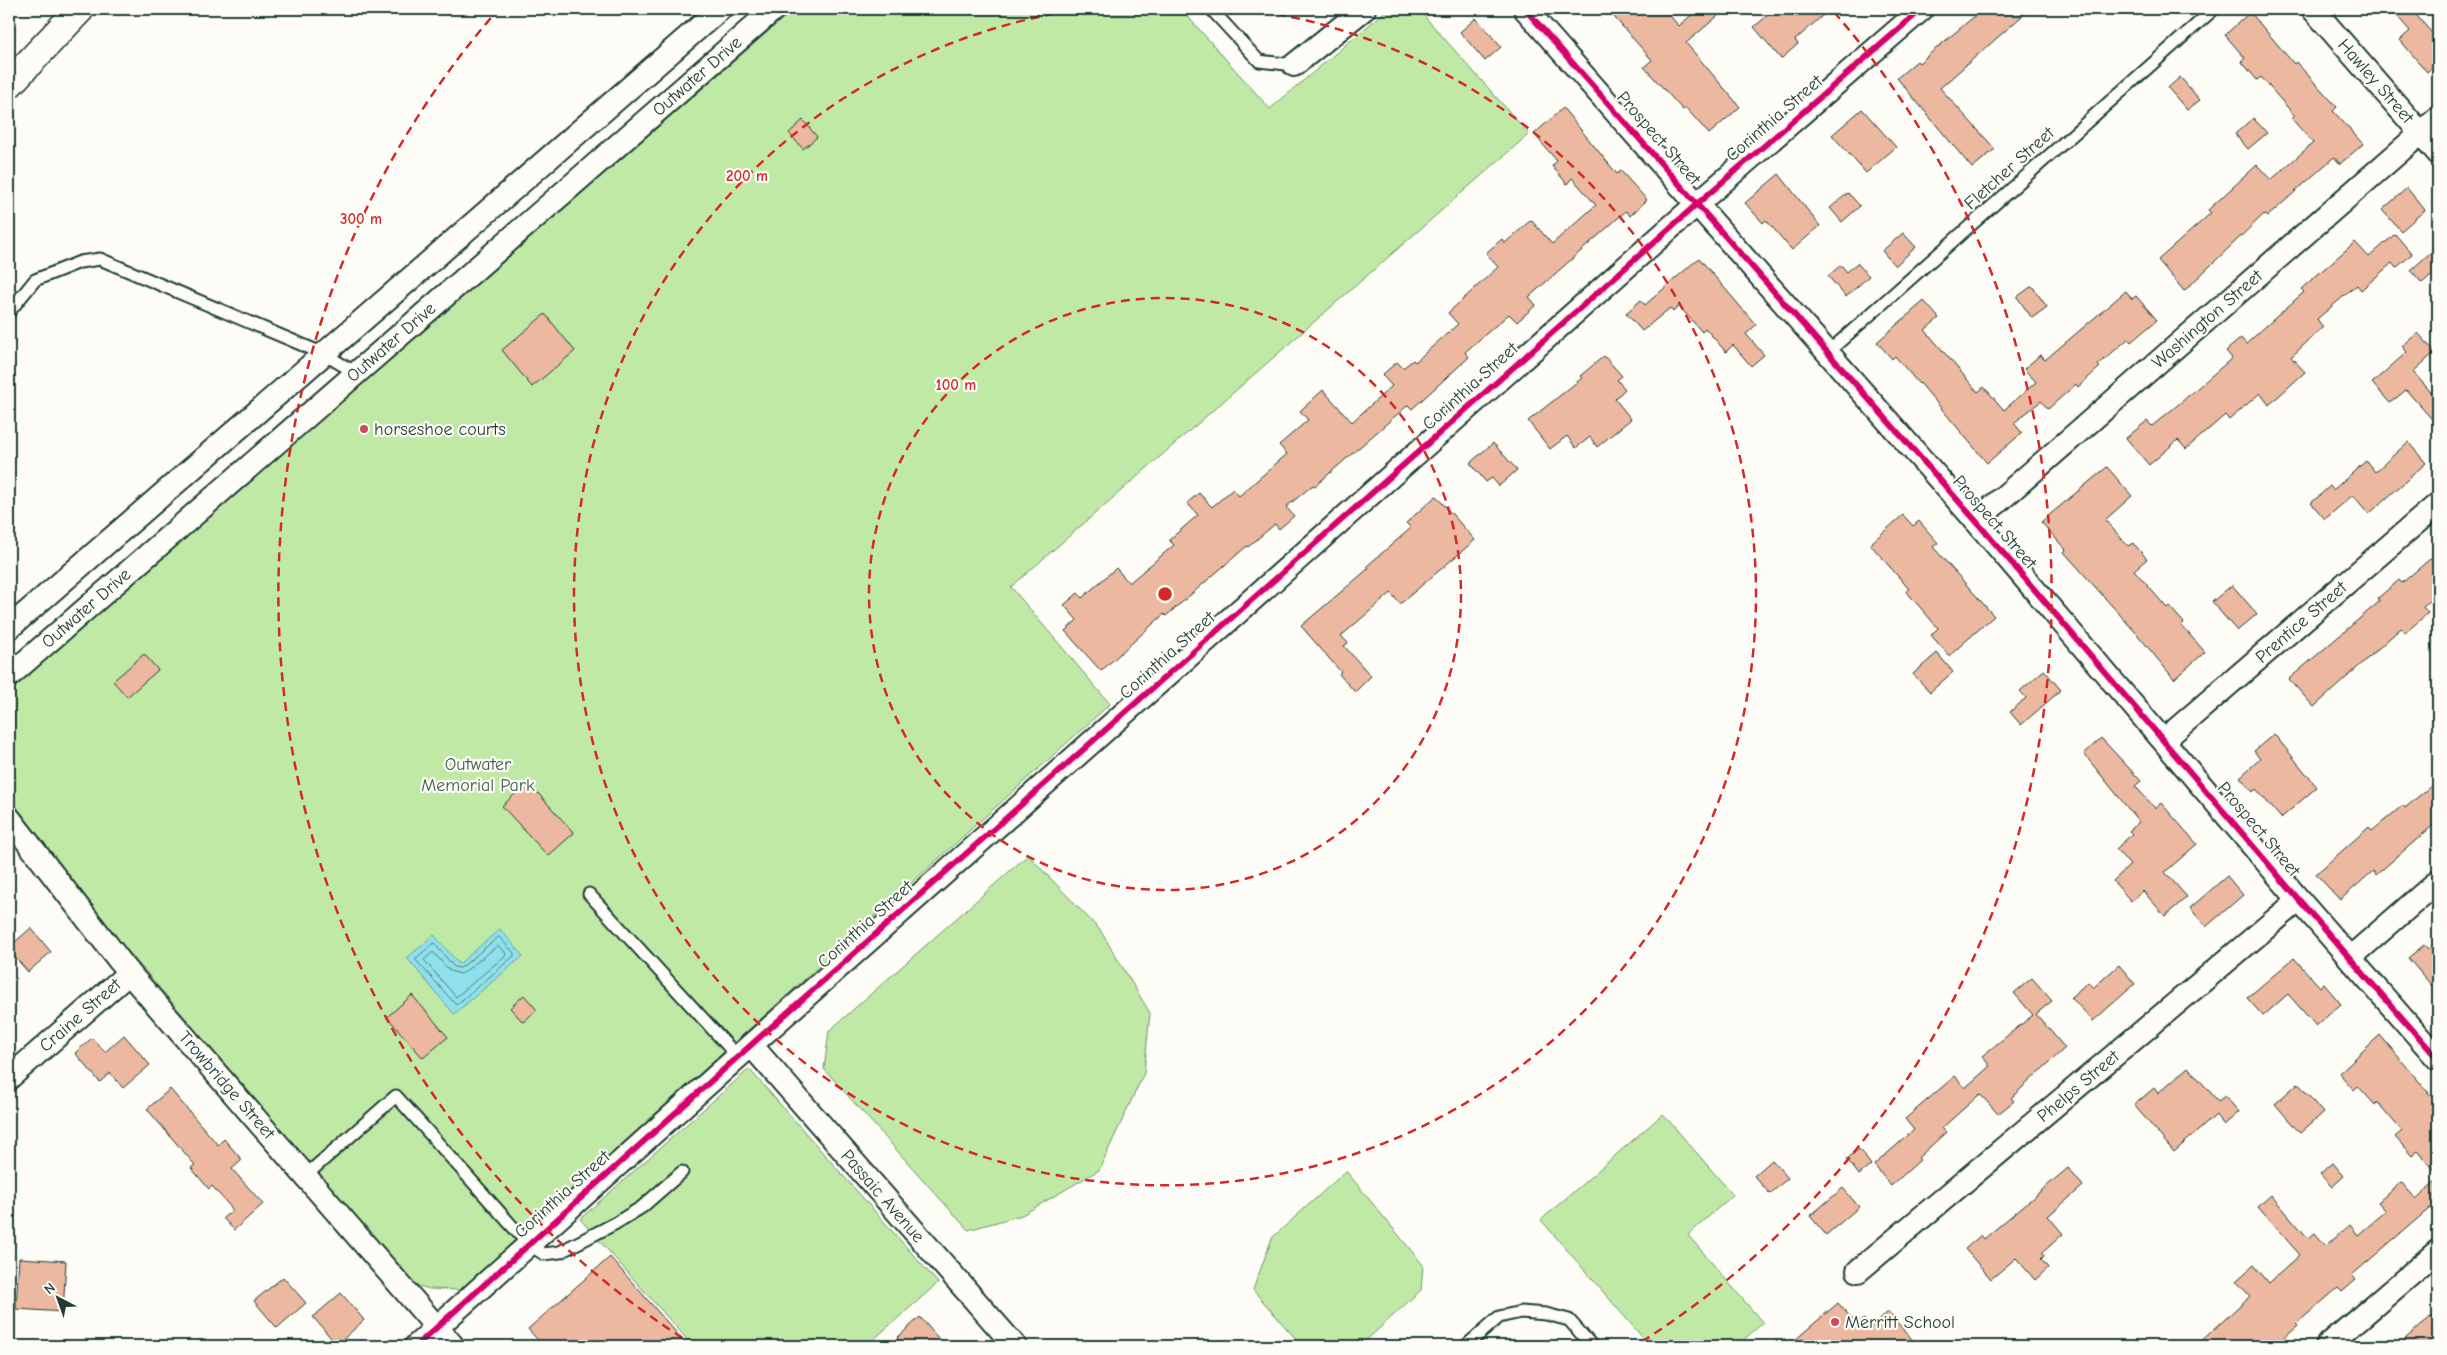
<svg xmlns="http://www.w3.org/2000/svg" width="2447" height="1355" font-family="'Comic Neue',sans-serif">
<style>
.green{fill:#c0e9a5;stroke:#70936c}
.water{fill:#90e0eb;stroke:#639fa2}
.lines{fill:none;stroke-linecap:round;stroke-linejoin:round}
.shore{stroke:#4c7e7d;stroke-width:1}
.building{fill:#ecb89f;stroke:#1f3d34}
.lane-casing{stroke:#1f3d34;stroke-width:15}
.street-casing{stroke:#1f3d34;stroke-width:26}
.secondary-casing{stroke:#1f3d34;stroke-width:31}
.lane{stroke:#fdfcf7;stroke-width:11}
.street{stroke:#fdfcf7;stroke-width:22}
.secondary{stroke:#fdfcf7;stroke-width:28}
.cycleway-casing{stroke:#fdfcf7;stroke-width:9}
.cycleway{stroke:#d6006c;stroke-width:6}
.ring{fill:none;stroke:#d62828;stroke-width:2.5;stroke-dasharray:9 6}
.poi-dot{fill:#d1495b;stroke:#fdfcf7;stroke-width:2}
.labels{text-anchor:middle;stroke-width:4.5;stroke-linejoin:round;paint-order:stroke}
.street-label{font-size:18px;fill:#1f3d34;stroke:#fdfcf7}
.poi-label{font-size:18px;fill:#1f3d34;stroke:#fdfcf7;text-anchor:start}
.park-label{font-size:18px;fill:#3f5f4b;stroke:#fdfcf7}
.centre{fill:#d62828;stroke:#fdfcf7;stroke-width:2.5}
.ring-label{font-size:15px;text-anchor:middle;font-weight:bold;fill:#d62828;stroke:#fdfcf7;stroke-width:4.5;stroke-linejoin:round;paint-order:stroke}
</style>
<rect width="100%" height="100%" fill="#fdfcf7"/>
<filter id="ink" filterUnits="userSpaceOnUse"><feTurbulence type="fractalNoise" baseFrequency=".02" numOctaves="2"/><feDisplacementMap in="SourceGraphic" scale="10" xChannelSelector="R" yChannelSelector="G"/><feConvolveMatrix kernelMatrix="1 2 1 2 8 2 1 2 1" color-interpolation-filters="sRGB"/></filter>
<g filter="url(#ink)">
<g class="green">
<path d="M794,9H1181L1270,109L1388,9H1418L1529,134L1011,587L1110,704L460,1290L429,1289L413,1284L122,944L9,797V690Z"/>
<path d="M1028,855L1100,930L1150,1013L1144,1073L1099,1170L1022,1215L968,1230L824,1069L829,1031Z"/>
<path d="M749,1069L938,1283L866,1346H693L580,1219Z"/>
<path d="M1663,1114L1733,1195L1688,1235L1763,1323L1736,1346H1650L1541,1220Z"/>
<path d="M1346,1171L1423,1265L1421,1290L1360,1346H1302L1253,1290L1272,1238Z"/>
</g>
<path class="water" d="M500,929L523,956L454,1014L407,958L434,935L459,964Z"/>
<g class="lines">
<g class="shore">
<path d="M499,937L514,953V956L456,1005L415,959L434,943L454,967L460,968Z"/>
<path d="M498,946L505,952L506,955L456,997L424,960L433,952L450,971L461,974Z"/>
</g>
</g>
<g class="building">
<path d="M1607,9H1664L1679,26L1698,9H1726L1686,43L1740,107L1709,134L1686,108L1683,110L1644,67L1652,60Z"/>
<path d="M1775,9H1830L1795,40L1798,44L1781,59L1754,27Z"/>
<path d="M1983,9H2030L1940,88L1995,149L1972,168L1897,78L1917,61L1919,63Z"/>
<path d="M2391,9H2411L2438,40V62L2427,72L2400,40L2410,31Z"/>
<path d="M2250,12L2294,64L2296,62L2337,107L2333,111L2363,144L2340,164L2334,157L2267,217L2264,214L2184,291L2158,260L2211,213L2208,210L2257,165L2271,180L2313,143L2292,119L2295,116L2261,77L2257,80L2241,61L2245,58L2225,35Z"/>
<path d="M1476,18L1501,47L1485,61L1460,32Z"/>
<path d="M2180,77L2200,100L2187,110L2168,88Z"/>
<path d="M1563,108L1617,174L1621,171L1647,200L1630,216L1626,211L1529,297L1536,305L1517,322L1509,314L1465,352L1469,357L1412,409L1408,405L1315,486L1313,485L1286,507L1294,516L1279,529L1275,524L1248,547L1247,546L1166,616L1164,614L1101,671L1065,631L1077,620L1064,605L1078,593L1082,598L1116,568L1129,583L1174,545L1169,540L1198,515L1187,503L1199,493L1212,507L1233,489L1239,496L1287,454L1279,445L1308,420L1300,411L1323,390L1352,422L1392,386L1382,375L1397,362L1403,368L1413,360L1415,362L1458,324L1448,313L1498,267L1486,253L1502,239L1505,243L1531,220L1552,244L1596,205L1572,178L1567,184L1552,166L1557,161L1534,134Z"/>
<path d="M1862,109L1896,147L1866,173L1832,135Z"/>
<path d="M2253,118L2267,133L2248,149L2235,134Z"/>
<path d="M803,120L817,137L803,149L789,133Z"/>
<path d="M1779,174L1820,226L1792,250L1766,220L1763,223L1745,203Z"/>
<path d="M2407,188L2425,210L2401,231L2382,210Z"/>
<path d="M1848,193L1860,206L1842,222L1830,208Z"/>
<path d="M1903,233L1916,247L1895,266L1882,251Z"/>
<path d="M2395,234L2412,254L2396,268L2392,263L2361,290L2357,285L2317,319L2323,327L2291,357L2305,372L2269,405L2260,393L2229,420L2225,415L2186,449L2178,440L2149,465L2126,438L2147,421L2152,426L2179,404L2232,358L2226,351L2241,338L2246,344L2304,292L2301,289L2355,242L2369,257Z"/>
<path d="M2438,246V269L2422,283L2411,270Z"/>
<path d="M1699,258L1756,325L1746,334L1764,355L1751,366L1733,345L1726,352L1705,328L1702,332L1679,306L1673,312L1670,308L1642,331L1626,313L1641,300L1645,305Z"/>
<path d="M1857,263L1869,276L1846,297L1828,276L1841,265L1847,272Z"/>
<path d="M2032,286L2047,307L2032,318L2017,297Z"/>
<path d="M2126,291L2132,299L2136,296L2157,320L2131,342L2128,339L2098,365L2100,367L2078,387L2076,384L2048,409L2041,401L2014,423L2022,433L1987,463L1920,383L1919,384L1895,356L1892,359L1877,342L1924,301L1939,318L1925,330L1978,392L1984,387L2004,410L2036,382L2024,369L2040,355L2045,360Z"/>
<path d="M545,314L575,351L532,387L502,350Z"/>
<path d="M2418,333L2435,352L2413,372L2438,400V426L2406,390L2390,403L2372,383L2407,352L2402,346Z"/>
<path d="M1604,356L1622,376L1617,380L1625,389L1615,399L1631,419L1597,447L1590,437L1576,448L1567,436L1550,449L1528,421L1582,378L1580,376Z"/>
<path d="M2408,442L2426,463L2369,514L2353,495L2325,519L2311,503L2330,486L2333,490L2366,461L2375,472Z"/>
<path d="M1493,443L1517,470L1499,486L1492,478L1486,482L1470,463Z"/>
<path d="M2107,467L2132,496L2105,520L2128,546L2133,543L2147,559L2134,570L2167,608L2169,606L2184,623L2181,625L2205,652L2174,679L2137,634L2064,552L2066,550L2041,522Z"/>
<path d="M1436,496L1475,540L1400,604L1391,593L1341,636L1348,643L1344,646L1371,676L1355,692L1339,674L1341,672L1301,626L1369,568L1367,566L1411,528L1406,523Z"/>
<path d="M1903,515L1913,526L1919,521L1938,543L1933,547L1994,616L1949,656L1931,635L1938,628L1906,591L1909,589L1870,544Z"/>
<path d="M2438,552V594L2423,607L2428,613L2405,633L2401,628L2314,707L2289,679L2380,601L2378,598L2399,580L2402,583Z"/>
<path d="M2232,585L2257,614L2237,631L2212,602Z"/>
<path d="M1937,653L1953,672L1930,692L1913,674Z"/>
<path d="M144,654L158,670L127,697L113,681Z"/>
<path d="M2044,670L2061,690L2021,725L2010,712L2026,698L2020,691Z"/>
<path d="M2274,734L2317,787L2281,818L2256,789L2253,792L2240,777L2260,759L2254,751Z"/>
<path d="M2101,738L2141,781L2135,786L2155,808L2161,803L2197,844L2165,872L2187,897L2165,916L2143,891L2131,901L2113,881L2130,865L2116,849L2132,834L2129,831L2139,822L2084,754Z"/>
<path d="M2438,780V821L2376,875L2373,871L2340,900L2316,874L2369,827L2372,831L2403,805L2405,808Z"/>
<path d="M528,782L574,833L548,856L502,806Z"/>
<path d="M2227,876L2243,895L2206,927L2190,908Z"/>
<path d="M31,928L51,952L28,972L9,950V947Z"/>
<path d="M2438,940V993L2408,958L2424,945L2428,949Z"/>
<path d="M2294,958L2320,987L2324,984L2341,1004L2316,1026L2288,994L2263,1016L2247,998Z"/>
<path d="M2119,965L2135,984L2093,1021L2071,997L2088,982L2093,988Z"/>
<path d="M2032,978L2052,1001L2036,1014L2065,1048L2011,1098L2014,1101L1998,1114L1980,1094L1942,1128L1946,1132L1918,1158L1920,1160L1891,1186L1874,1165L1914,1130L1905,1119L1955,1076L1965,1088L1990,1066L1982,1056L2033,1015L2014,993Z"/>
<path d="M412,995L448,1037L423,1058L387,1017Z"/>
<path d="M524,995L537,1010L523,1022L510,1008Z"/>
<path d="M124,1035L150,1065L123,1088L110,1073L100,1082L75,1053L92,1038L105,1052Z"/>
<path d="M2380,1035L2438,1104V1174L2418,1151L2412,1156L2395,1137L2402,1131L2377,1102L2375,1105L2358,1086L2354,1090L2339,1073Z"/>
<path d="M2188,1067L2218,1101L2225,1096L2239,1112L2224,1125L2216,1115L2174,1152L2134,1105L2154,1088L2158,1093Z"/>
<path d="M2298,1083L2323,1113L2300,1133L2275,1104Z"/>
<path d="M170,1089L218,1145L224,1139L242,1160L232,1169L263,1204L234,1230L223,1218L233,1210L212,1186L209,1189L191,1168L195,1165L147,1109Z"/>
<path d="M1859,1149L1871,1165L1859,1175L1847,1159Z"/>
<path d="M1772,1160L1788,1178L1770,1194L1754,1176Z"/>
<path d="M2333,1163L2344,1176L2332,1187L2320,1174Z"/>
<path d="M2068,1168L2083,1186L2048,1216L2063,1234L2042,1253L2044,1256L2041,1259L2048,1268L2035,1280L2016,1258L1991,1279L1965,1249L1981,1235L1984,1239Z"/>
<path d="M2438,1179V1218L2430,1208L2352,1275L2356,1280L2342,1292L2338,1288L2296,1324L2298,1326L2275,1346H2196L2250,1296L2236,1281L2254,1265L2269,1283L2300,1255L2258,1207L2271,1195L2308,1238L2315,1233L2326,1246L2350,1225L2358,1235L2386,1211L2378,1202L2401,1182L2416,1199Z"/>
<path d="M1843,1188L1859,1207L1826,1235L1810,1216Z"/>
<path d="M610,1257L688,1346H543L528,1329Z"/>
<path d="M19,1258L66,1261L63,1312L16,1309Z"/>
<path d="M283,1277L306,1303L277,1328L254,1301Z"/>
<path d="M341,1293L364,1320L337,1345L313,1317Z"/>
<path d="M1838,1303L1857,1325L1864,1319L1871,1327L1888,1312L1918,1346H1788Z"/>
<path d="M2438,1312V1346H2397L2421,1325Z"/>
<path d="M920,1317L945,1346H904L897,1338Z"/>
</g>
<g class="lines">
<g class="lane-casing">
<g id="lane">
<path d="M1211,9L1259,61L1294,65"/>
<path d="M9,312L35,280L80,262L100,259L324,354L356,373"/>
<path d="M1827,353L2214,9"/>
<path d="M589,894L738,1057"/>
<path d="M305,1176L396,1096L528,1244L544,1254L560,1252L616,1223L642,1207L682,1172"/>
<path d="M1466,1346L1499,1317L1521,1312L1546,1314L1569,1320L1592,1346"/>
</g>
</g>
<g class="street-casing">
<g id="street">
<path d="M1525,9L1976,521L2299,900L2438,1059"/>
<path d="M2313,9L2438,153"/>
<path d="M1294,65L1364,9"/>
<path d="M1976,521L2438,118"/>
<path d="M9,628L720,9"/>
<path d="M9,676L774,9"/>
<path d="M2164,740L2438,504"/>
<path d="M9,818L129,973L453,1346"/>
<path d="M2350,958L2438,881"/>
<path d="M751,1045L1015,1346"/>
<path d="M9,1078L129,973"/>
<path d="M1858,1271L2299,900"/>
<path d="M416,1346L751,1045L1697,204L1922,9"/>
<path d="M2327,1346L2438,1251"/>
</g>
</g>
<g class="secondary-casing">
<path id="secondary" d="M9,84L80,9"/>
</g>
<use href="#lane" class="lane"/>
<use href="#street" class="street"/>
<use href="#secondary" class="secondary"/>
<g class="cycleway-casing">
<g id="cycleway">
<path d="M1525,9L1976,521L2299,900L2438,1059"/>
<path d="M416,1346L751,1045L1697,204L1922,9"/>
</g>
</g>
<use href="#cycleway" class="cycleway"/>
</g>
</g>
<g class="ring">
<circle cx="1165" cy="594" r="296"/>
<path d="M1247 9A591 591 0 1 1 1083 9"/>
<path d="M695 1346A887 887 0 0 1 496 12M1834 12A887 887 0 0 1 1635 1346"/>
</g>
<g class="poi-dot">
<circle cx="364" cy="429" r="5"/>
<circle cx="1835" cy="1322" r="5"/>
</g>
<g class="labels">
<g class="street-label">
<text transform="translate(697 76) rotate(-41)" y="6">Outwater Drive</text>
<text transform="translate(2376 81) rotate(49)" y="6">Hawley Street</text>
<text transform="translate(1774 118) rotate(-41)" y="6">Corinthia Street</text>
<text transform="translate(1659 138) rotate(49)" y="6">Prospect Street</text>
<text transform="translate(2009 168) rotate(-42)" y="6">Fletcher Street</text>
<text transform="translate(2207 319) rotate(-41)" y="6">Washington Street</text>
<text transform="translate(391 342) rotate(-41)" y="6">Outwater Drive</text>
<text transform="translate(1470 386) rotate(-42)" y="6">Corinthia Street</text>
<text transform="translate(1995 522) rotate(49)" y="6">Prospect Street</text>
<text transform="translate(86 608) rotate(-41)" y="6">Outwater Drive</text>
<text transform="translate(2301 622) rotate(-41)" y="6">Prentice Street</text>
<text transform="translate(1167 655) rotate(-42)" y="6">Corinthia Street</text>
<text transform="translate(2259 829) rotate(50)" y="6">Prospect Street</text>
<text transform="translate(865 924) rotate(-42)" y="6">Corinthia Street</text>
<text transform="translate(80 1015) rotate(-41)" y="6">Craine Street</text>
<text transform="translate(227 1085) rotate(49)" y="6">Trowbridge Street</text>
<text transform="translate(2078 1086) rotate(-40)" y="6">Phelps Street</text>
<text transform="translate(562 1194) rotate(-42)" y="6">Corinthia Street</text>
<text transform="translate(883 1196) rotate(49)" y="6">Passaic Avenue</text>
</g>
<g class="poi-label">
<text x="374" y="435">horseshoe courts</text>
<text x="1845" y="1328">Merritt School</text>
</g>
<g class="park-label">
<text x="478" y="770">Outwater<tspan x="478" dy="21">Memorial Park</tspan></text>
</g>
</g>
<circle cx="1165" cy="594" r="8" class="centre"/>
<g class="ring-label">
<text x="747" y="181">200 m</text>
<text x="361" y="224">300 m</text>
<text x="956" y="390">100 m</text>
</g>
<rect width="2447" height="1355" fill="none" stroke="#fdfcf7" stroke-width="30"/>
<rect x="15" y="15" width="2417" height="1325" fill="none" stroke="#1f3d34" stroke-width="2" filter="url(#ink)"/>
<g transform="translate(58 1298) rotate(319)" stroke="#fdfcf7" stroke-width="4" paint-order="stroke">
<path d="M0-4L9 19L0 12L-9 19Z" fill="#1f3d34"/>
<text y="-8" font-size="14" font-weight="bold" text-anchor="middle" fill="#1f3d34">N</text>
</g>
</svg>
